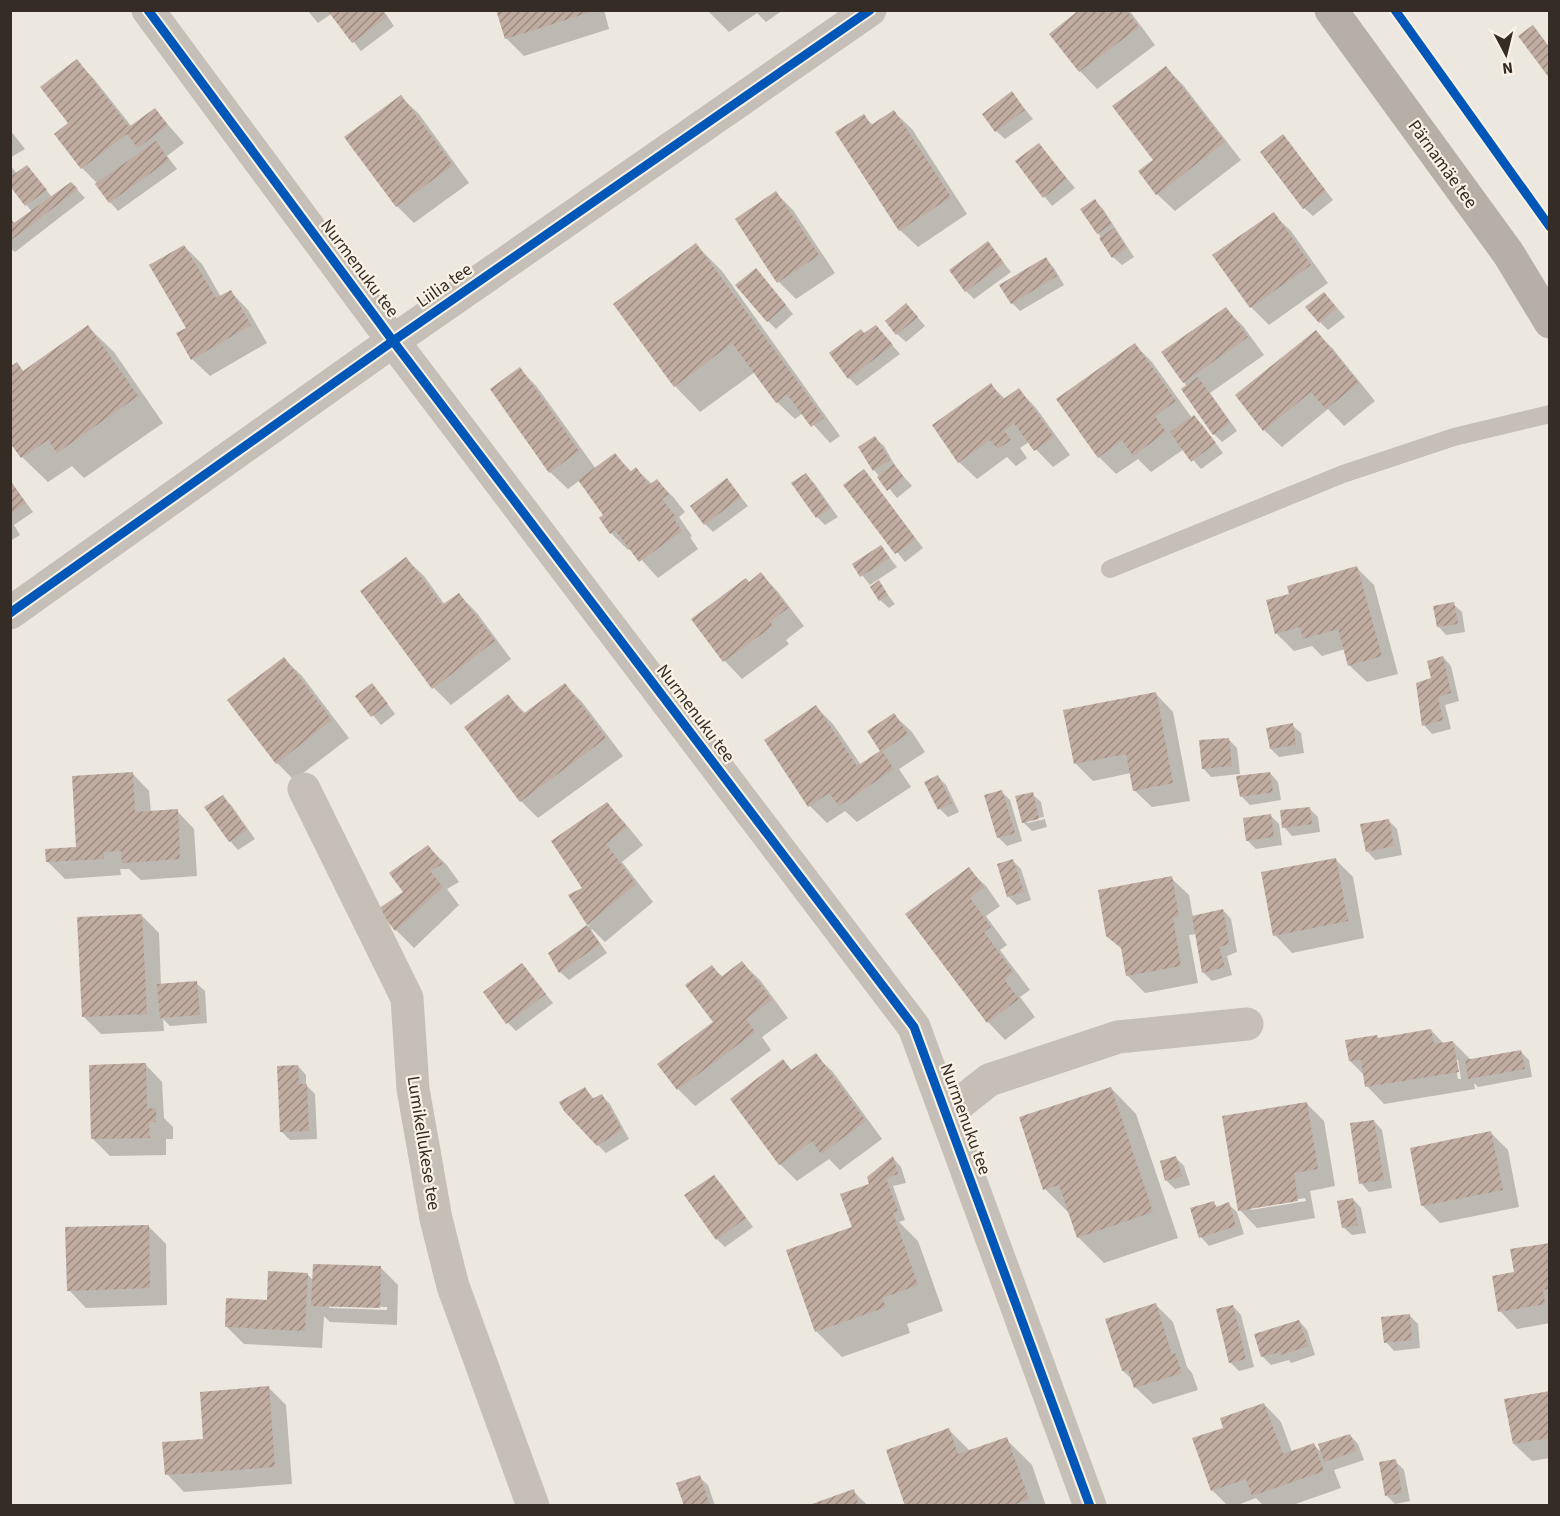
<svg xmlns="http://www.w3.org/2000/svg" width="1560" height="1516" font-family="'Source Sans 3',sans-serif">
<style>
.shadow{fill:#0003;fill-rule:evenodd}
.building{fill:url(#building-hatch)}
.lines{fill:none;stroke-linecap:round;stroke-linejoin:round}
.service{stroke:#c5bfb8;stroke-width:18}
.minor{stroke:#c5bfb8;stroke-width:33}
.secondary{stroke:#b6afa8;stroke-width:33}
.cycleway-casing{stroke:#f9f2e5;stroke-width:13}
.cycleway{stroke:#0057b8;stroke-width:9}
.labels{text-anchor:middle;stroke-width:4.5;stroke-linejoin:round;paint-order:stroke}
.street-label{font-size:18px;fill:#352c26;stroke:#f9f2e5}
</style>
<defs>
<pattern id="building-hatch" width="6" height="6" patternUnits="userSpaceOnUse" patternTransform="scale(1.5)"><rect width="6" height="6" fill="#c0aca0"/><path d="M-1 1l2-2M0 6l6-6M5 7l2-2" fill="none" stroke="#9d8c82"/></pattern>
</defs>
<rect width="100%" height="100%" fill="#ece7df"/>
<g class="shadow">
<path d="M307,10H383L394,26L361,51L331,14L318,23Z"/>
<path d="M497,10H604L609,29L524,56L506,38Z"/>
<path d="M707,10H783L766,22L757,13L729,32Z"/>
<path d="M1082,10H1129L1155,45L1097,89L1080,71L1051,34Z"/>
<path d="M77,61L94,79L132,127L155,110L184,143L167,156L177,169L118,211L110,202L98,184L82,168L70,124Z"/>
<path d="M1166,68L1183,85L1241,160L1175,211L1157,194L1155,160Z"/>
<path d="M1012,93L1033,119L1005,139L996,131Z"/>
<path d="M401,97L419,114L469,183L414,223L397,206Z"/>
<path d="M894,112L912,129L967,214L918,247L900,230L863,116L873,125Z"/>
<path d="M10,130L25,149L10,158Z"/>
<path d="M1283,136L1333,200L1313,216L1304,208Z"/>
<path d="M1039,145L1075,188L1052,206L1017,161Z"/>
<path d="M10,165L17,174L27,167L52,197L71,183L85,198L15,252L10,248V218L15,224L32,212L10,184Z"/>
<path d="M776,193L793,210L835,273L796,299L779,282Z"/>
<path d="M1095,201L1103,209L1134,257L1122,265L1113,257L1098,233Z"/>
<path d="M1273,214L1291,231L1328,283L1269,325L1251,307L1215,256Z"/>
<path d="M988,243L1011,272L974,299L966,291Z"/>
<path d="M696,245L722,271L840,436L830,443L803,413L795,419L777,402L755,372L700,412L675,386Z"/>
<path d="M184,246L202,264L221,297L231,292L248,310L267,343L210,376L192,359L188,329Z"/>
<path d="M1046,259L1054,268L1064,285L1020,311L1012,303Z"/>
<path d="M764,278L793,314L776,329L768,321Z"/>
<path d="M1332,302L1345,317L1328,330L1320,322Z"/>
<path d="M1226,309L1243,326L1264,355L1210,393L1237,431L1222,442L1214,434L1184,382Z"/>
<path d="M914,313L925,326L906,342L897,334Z"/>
<path d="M88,327L114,352L163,423L84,478L72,466L48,482L22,457L17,364L24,372Z"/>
<path d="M1316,332L1333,349L1375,401L1344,426L1328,409L1282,447L1264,430Z"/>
<path d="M865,335L884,336L900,354L857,386L849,378Z"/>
<path d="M1135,345L1152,362L1192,418L1194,417L1202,425L1223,453L1201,469L1184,449L1151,472L1138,459L1116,474L1099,457Z"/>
<path d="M520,369L537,387L596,469L615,455L632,472L636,469L652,484L657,481L674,498L685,512L679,517L692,536L690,537L698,549L658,578L631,548L628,550L611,533L605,515L580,480L568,489L550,472Z"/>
<path d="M991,385L1006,400L1019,390L1036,408L1070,455L1053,467L1029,442L1020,448L1027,458L1016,466L1007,457L977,479L959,462Z"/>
<path d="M875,438L884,446L897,469L912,486L897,498L874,470Z"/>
<path d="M864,471L923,548L905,562L845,485Z"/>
<path d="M806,475L814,483L838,517L825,525L817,517Z"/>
<path d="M727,480L748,506L713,532L705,524Z"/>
<path d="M10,481L33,512L14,525L20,535L10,541Z"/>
<path d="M881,547L897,567L870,585L854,565Z"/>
<path d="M406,559L424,576L445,605L459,595L477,613L511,659L451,705L434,688L362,591Z"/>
<path d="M1357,568L1374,585L1398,674L1367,682L1349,665L1345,649L1322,656L1312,646L1294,651L1276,633L1291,596Z"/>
<path d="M761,574L778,592L804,626L786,640L789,644L742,679L725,661L693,620Z"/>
<path d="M878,582L895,604L889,608L880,600Z"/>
<path d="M1453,604L1462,612L1465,632L1446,635L1438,626Z"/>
<path d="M1443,657L1451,666L1459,701L1445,705L1451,729L1432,734L1424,725L1433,679Z"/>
<path d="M284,659L302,676L349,738L294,780L277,763Z"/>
<path d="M565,685L582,702L623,756L538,818L521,801L508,696L526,714Z"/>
<path d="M380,694L395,714L381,725L357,696Z"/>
<path d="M1156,694L1173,712L1190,801L1152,807L1134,790L1131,773L1093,781L1075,763Z"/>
<path d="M816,707L833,724L861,765L882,751L869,731L894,715L912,732L925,752L899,769L911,787L857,822L845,811L827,823L810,806Z"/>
<path d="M1292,725L1301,733L1304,753L1279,757L1271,749Z"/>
<path d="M1229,740L1237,748L1240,774L1211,777L1203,768Z"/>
<path d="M132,773L149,791L151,813L177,811L194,829L197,876L141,880L129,869H120L121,875L65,879L47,861L78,848Z"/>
<path d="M1270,773L1278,782L1281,800L1250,805L1241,796Z"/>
<path d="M937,776L946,785L959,812L948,817L940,809Z"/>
<path d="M1002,792L1010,800L1022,841L1007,846L998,837Z"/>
<path d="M1032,794L1041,802L1044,817L1027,820V823L1045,819L1047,827L1032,831L1023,822Z"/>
<path d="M222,797L231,805L255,839L238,850L230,841L206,807Z"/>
<path d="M607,804L624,822L643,845L622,862L653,902L605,942L592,929L591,930L607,953L569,980L560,972L550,954L589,926L570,896L585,888Z"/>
<path d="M1309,808L1318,817L1320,832L1292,836L1284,827Z"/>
<path d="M1270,815L1279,824L1282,845L1256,849L1248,841Z"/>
<path d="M1388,820L1397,829L1402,855L1375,860L1367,851Z"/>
<path d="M428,847L446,864L459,882L447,889L459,905L414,948L396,930L381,910L405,892Z"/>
<path d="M1336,860L1353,877L1364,938L1292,953L1275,935Z"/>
<path d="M1013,861L1021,869L1031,900L1017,905L1008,896Z"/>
<path d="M968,869L986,886L1000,906L986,916L1007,945L1000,950L1030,990L1020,997L1035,1017L1005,1040L988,1022L908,914Z"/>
<path d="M1171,878L1189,895L1193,917L1223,910L1231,919L1237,952L1227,956L1232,975L1212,981L1203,972L1197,934L1189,935L1198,983L1145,993L1127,975L1123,950L1108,935Z"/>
<path d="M141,915L159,933L161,986L196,983L205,991L207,1023L170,1026L163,1019L164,1031L101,1034L84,1017Z"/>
<path d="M742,963L760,980L788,1018L762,1037L771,1050L695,1106L678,1089L715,1023L712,967L723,977Z"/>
<path d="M522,965L553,1003L516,1031L508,1023Z"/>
<path d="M1431,1030L1444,1044L1453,1042L1471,1060L1521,1052L1529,1060L1532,1077L1478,1087L1474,1083L1475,1089L1384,1104L1367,1086L1365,1076L1350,1061L1376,1036L1379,1039ZM1455,1060H1458L1461,1079H1458Z"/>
<path d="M815,1055L833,1072L882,1139L840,1170L829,1159L797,1181L780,1164L783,1061L793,1071Z"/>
<path d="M145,1064L162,1082L164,1118L173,1127V1139H166V1155L110,1156L93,1139Z"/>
<path d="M298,1066L306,1075V1085L315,1094L317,1139L290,1140L282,1132Z"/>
<path d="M585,1088L594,1099L602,1096L610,1104L629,1139L606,1153L598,1145Z"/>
<path d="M1111,1088L1136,1114L1178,1238L1104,1263L1078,1237L1071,1215L1045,1189Z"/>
<path d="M1306,1103L1324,1121L1335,1186L1310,1191L1315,1218L1257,1228L1240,1210ZM1305,1198L1306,1201L1251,1210V1207Z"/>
<path d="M1374,1121L1382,1130L1392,1188L1369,1192L1361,1183Z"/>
<path d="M1490,1132L1508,1150L1519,1207L1440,1223L1423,1206Z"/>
<path d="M893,1158L901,1167L906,1183L893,1186L905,1220L899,1222L918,1241L943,1311L907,1324L910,1333L842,1357L816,1331L855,1228Z"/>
<path d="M1176,1158L1184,1166L1190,1185L1175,1189L1167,1181L1162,1162Z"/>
<path d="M714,1177L722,1185L753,1227L725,1247L717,1239Z"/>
<path d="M1353,1199L1361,1208L1366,1233L1352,1235L1343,1227Z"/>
<path d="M1213,1203L1218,1208L1228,1204L1237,1212L1244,1234L1209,1246L1201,1237Z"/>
<path d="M148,1226L166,1244L167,1305L86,1308L69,1290Z"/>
<path d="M1550,1244V1323L1517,1329L1500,1311L1516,1273Z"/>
<path d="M381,1268L398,1285L397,1325L330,1322L324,1316L322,1348L244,1344L226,1326L307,1274L314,1281ZM329,1305L387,1307V1310L329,1308Z"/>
<path d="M1155,1304L1173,1322L1187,1367L1192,1373L1198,1390L1153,1404L1135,1387L1133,1380L1123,1371Z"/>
<path d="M1233,1306L1241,1315L1254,1367L1239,1371L1230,1362Z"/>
<path d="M1409,1315L1418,1324L1420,1348L1394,1351L1386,1342Z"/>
<path d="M1299,1321L1307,1330L1315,1355L1291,1363L1289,1360L1271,1365L1263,1357L1256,1335Z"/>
<path d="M269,1388L286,1405L292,1484L184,1492L167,1474L204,1440Z"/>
<path d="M1550,1393V1458L1532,1461L1514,1444Z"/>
<path d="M1264,1404L1281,1422L1292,1452L1314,1445L1323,1454L1350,1435L1358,1444L1364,1460L1334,1470L1341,1488L1290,1506H1264L1256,1498L1235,1506H1228L1212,1490L1225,1428Z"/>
<path d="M949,1430L970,1451L1006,1439L1032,1465L1046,1506H907Z"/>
<path d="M1395,1461L1404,1470L1410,1501L1395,1504L1386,1495Z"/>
<path d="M699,1477L708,1485L715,1506H685Z"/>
<path d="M853,1491L868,1506H811Z"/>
</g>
<g class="building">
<path d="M327,10H382L387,17L352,43Z"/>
<path d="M496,10H594V11L505,39Z"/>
<path d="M1079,10H1126L1139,27L1079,72L1049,34Z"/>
<path d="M1533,25L1550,48V79L1518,36Z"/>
<path d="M77,59L129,127L155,108L168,125L138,148L127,134L81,169L54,134L68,123L40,87Z"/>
<path d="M1166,66L1225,142L1156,195L1138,171L1153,160L1112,106Z"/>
<path d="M1012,91L1025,110L995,132L982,114Z"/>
<path d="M401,95L453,165L396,207L344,137Z"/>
<path d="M894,110L951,197L899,231L835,132L864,114L871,125Z"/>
<path d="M1283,134L1326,191L1303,209L1260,152Z"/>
<path d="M156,141L169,160L109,203L95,184Z"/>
<path d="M1039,143L1067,179L1043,198L1015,161Z"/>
<path d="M27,165L47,190L25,206L10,186V177Z"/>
<path d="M71,182L78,189L10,241V219L14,223Z"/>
<path d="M776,191L819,255L777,283L735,219Z"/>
<path d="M1095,199L1112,224L1097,234L1080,209Z"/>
<path d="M1274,212L1311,265L1250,308L1212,255Z"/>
<path d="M1114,228L1127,248L1112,258L1099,238Z"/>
<path d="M988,241L1004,263L965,292L949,270Z"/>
<path d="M696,243L824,418L811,427L787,394L776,403L732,343L674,387L613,304Z"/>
<path d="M184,245L216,298L231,290L251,325L191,360L176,333L186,328L149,265Z"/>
<path d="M1046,257L1057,276L1011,304L999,285Z"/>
<path d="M756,268L786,305L767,322L735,285Z"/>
<path d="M1324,292L1337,308L1319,323L1305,307Z"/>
<path d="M906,303L918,317L896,335L885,321Z"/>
<path d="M1226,307L1248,337L1183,383L1161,352Z"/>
<path d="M88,325L138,396L57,453L48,440L21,458L10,443V367L17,362L23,371Z"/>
<path d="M876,325L893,345L848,379L829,353L861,329L864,333Z"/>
<path d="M1316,330L1359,383L1326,409L1311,392L1263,431L1235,395Z"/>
<path d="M1135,343L1176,401L1155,416L1166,432L1133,456L1122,440L1098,458L1056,399Z"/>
<path d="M520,367L579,451L549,473L490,389Z"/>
<path d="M1198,377L1230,422L1213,435L1181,389Z"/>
<path d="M991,383L1002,400L1019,388L1054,437L1034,451L1014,423L1004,430L1011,440L998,449L990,440L958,463L932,425Z"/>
<path d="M1194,415L1216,443L1191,462L1170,432Z"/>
<path d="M875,436L890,460L873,471L858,447Z"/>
<path d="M615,453L630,472L636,467L649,485L657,479L669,494L662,499L676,517L674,519L682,531L639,562L615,530L610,534L599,518L603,515L578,480Z"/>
<path d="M894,464L904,477L887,491L877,477Z"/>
<path d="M864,469L916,539L895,554L843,485Z"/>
<path d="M806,473L830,508L816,518L791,483Z"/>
<path d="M727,478L741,497L704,525L690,506Z"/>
<path d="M10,480L26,503L10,514Z"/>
<path d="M881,545L890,558L860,577L852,564Z"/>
<path d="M406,557L442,605L459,593L495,641L432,689L360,591Z"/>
<path d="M1357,566L1382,656L1348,666L1338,629L1303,639L1300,627L1275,634L1266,600L1289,594L1287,586Z"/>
<path d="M761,572L788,608L770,622L773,626L723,662L691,619L746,578L749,582Z"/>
<path d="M879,580L888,595L879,601L870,587Z"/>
<path d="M1454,602L1458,624L1437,627L1433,606Z"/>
<path d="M1443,656L1451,693L1438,697L1443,720L1422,726L1416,683L1431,678L1427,661Z"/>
<path d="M284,657L332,720L276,764L227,700Z"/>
<path d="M372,683L388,704L371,717L355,696Z"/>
<path d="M565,683L606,738L520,802L464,727L508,694L523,714Z"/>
<path d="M1156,692L1173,783L1133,791L1126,754L1074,764L1063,710Z"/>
<path d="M816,705L857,766L880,751L867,731L894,713L908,734L882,751L894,769L839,806L829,793L808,807L764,740Z"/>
<path d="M1293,723L1296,745L1270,749L1266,728Z"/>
<path d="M1229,738L1232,766L1202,769L1199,740Z"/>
<path d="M133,772L135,812L178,809L180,859L122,863L121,851L104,852V859L46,862L45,849L76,847L72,776Z"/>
<path d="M1270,772L1273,792L1240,797L1236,776Z"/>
<path d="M938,775L952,803L938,810L924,782Z"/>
<path d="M1002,790L1015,833L997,838L984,795Z"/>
<path d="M1033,792L1039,819L1022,823L1015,796Z"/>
<path d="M223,795L247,830L229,842L204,807Z"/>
<path d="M607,802L627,827L606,844L636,884L587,925L568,895L582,888L551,841Z"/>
<path d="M1310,807L1312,824L1282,828L1280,810Z"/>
<path d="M1271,814L1274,837L1246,841L1243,818Z"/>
<path d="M1389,819L1394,846L1366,852L1360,824Z"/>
<path d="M428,845L443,864L430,871L443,887L395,931L378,909L403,892L389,873Z"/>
<path d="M1336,858L1348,921L1273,936L1261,872Z"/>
<path d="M1013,859L1024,892L1007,897L997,864Z"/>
<path d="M969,867L984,887L970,898L991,927L984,932L1013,972L1004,979L1019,999L987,1023L905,914Z"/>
<path d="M1172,876L1179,917L1173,918L1181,966L1126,976L1121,948L1106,936L1098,890Z"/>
<path d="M1223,909L1229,944L1219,947L1225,967L1202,973L1192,916Z"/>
<path d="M142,914L147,1014L82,1017L77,917Z"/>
<path d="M587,925L600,944L559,973L548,953Z"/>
<path d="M742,961L772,1000L746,1019L755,1032L677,1090L657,1064L713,1022L685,985L712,965L721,977Z"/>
<path d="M522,963L546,994L506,1024L483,992Z"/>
<path d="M197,981L200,1015L160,1018L157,984Z"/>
<path d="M1431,1029L1434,1044L1453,1041L1459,1072L1365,1087L1361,1060L1349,1061L1345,1040L1377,1035L1378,1038Z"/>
<path d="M1521,1050L1525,1069L1468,1079L1465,1060Z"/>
<path d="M816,1053L866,1121L821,1154L812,1141L779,1165L730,1099L783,1059L791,1070Z"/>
<path d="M146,1063L147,1109L156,1108V1122H149L150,1138L91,1139L89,1065Z"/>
<path d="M298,1065L299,1084H307L309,1131L280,1132L277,1066Z"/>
<path d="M585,1087L592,1099L602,1094L622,1130L597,1146L564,1111L559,1102Z"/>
<path d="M1111,1087L1153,1212L1077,1238L1059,1185L1043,1190L1019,1117Z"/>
<path d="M1307,1102L1318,1169L1294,1173L1298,1201L1238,1211L1222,1116Z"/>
<path d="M1374,1120L1384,1180L1359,1184L1350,1123Z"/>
<path d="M1491,1131L1503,1190L1421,1206L1410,1148Z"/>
<path d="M893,1156L898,1174L886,1178L898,1211L893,1213L918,1285L882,1298L886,1307L815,1332L786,1250L852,1227L840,1194L869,1184L867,1177Z"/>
<path d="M1176,1156L1182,1176L1165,1181L1160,1161Z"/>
<path d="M714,1175L746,1218L716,1240L684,1195Z"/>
<path d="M1353,1198L1358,1225L1342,1228L1337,1201Z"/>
<path d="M1214,1201L1216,1207L1229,1202L1236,1226L1199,1238L1190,1208Z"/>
<path d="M149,1225L150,1288L67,1291L65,1227Z"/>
<path d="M1550,1243V1289L1543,1290L1545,1304L1498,1312L1492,1276L1514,1272L1510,1249Z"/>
<path d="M313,1264L381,1266L380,1308L311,1306Z"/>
<path d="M268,1271L308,1273L305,1331L225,1327L226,1298L267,1300Z"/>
<path d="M1156,1303L1172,1355L1175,1353L1182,1373L1134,1388L1128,1370L1122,1371L1105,1319Z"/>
<path d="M1233,1305L1246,1359L1229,1363L1216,1309Z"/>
<path d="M1410,1314L1412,1340L1384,1343L1381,1317Z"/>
<path d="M1299,1320L1308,1346L1281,1355L1280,1352L1261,1357L1254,1334Z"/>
<path d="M269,1386L275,1467L165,1475L162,1442L203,1439L200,1392Z"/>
<path d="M1550,1391V1438L1513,1444L1504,1399Z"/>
<path d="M1264,1403L1283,1454L1314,1443L1324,1471L1252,1496L1246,1479L1211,1491L1192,1438L1223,1428L1220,1418Z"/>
<path d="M949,1428L958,1454L1007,1437L1029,1499L1011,1506H905L886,1450Z"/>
<path d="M1350,1434L1356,1451L1324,1462L1318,1444Z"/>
<path d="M1396,1459L1402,1493L1385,1496L1379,1462Z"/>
<path d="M700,1475L710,1506H684L676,1483Z"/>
<path d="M854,1489L859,1506H809V1505Z"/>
</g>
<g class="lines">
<path class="service" d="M1110,569L1343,474L1454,437L1550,414"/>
<g class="minor">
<path d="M148,10L393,341L914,1027L1090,1506"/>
<path d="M10,613L393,341L870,10"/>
<path d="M304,789L407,998L413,1089L436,1219L453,1286L533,1506"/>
<path d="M946,1114L989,1080L1118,1037L1247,1024"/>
</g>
<path class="secondary" d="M1331,10L1508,253L1550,322"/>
<g class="cycleway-casing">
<g id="cycleway">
<path d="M148,10L393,341L914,1027L1090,1506"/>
<path d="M1395,10L1550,227"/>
<path d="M10,613L393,341L870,10"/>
</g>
</g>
<use href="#cycleway" class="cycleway"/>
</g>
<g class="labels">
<g class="street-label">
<text transform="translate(1443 164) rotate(54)" y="6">Pärnamäe tee</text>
<text transform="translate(360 268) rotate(53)" y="6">Nurmenuku tee</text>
<text transform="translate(444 285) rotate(-35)" y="6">Liilia tee</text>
<text transform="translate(696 713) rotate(53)" y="6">Nurmenuku tee</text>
<text transform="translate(966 1119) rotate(70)" y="6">Nurmenuku tee</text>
<text transform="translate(424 1143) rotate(81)" y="6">Lumikellukese tee</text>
</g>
</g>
<rect width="1560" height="1516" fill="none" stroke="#352c26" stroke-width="24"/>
<g transform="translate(1506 54) rotate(173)" stroke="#f9f2e5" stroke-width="4.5" paint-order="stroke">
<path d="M0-4.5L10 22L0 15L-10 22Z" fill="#352c26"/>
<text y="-9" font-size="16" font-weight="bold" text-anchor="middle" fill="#352c26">N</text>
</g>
</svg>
